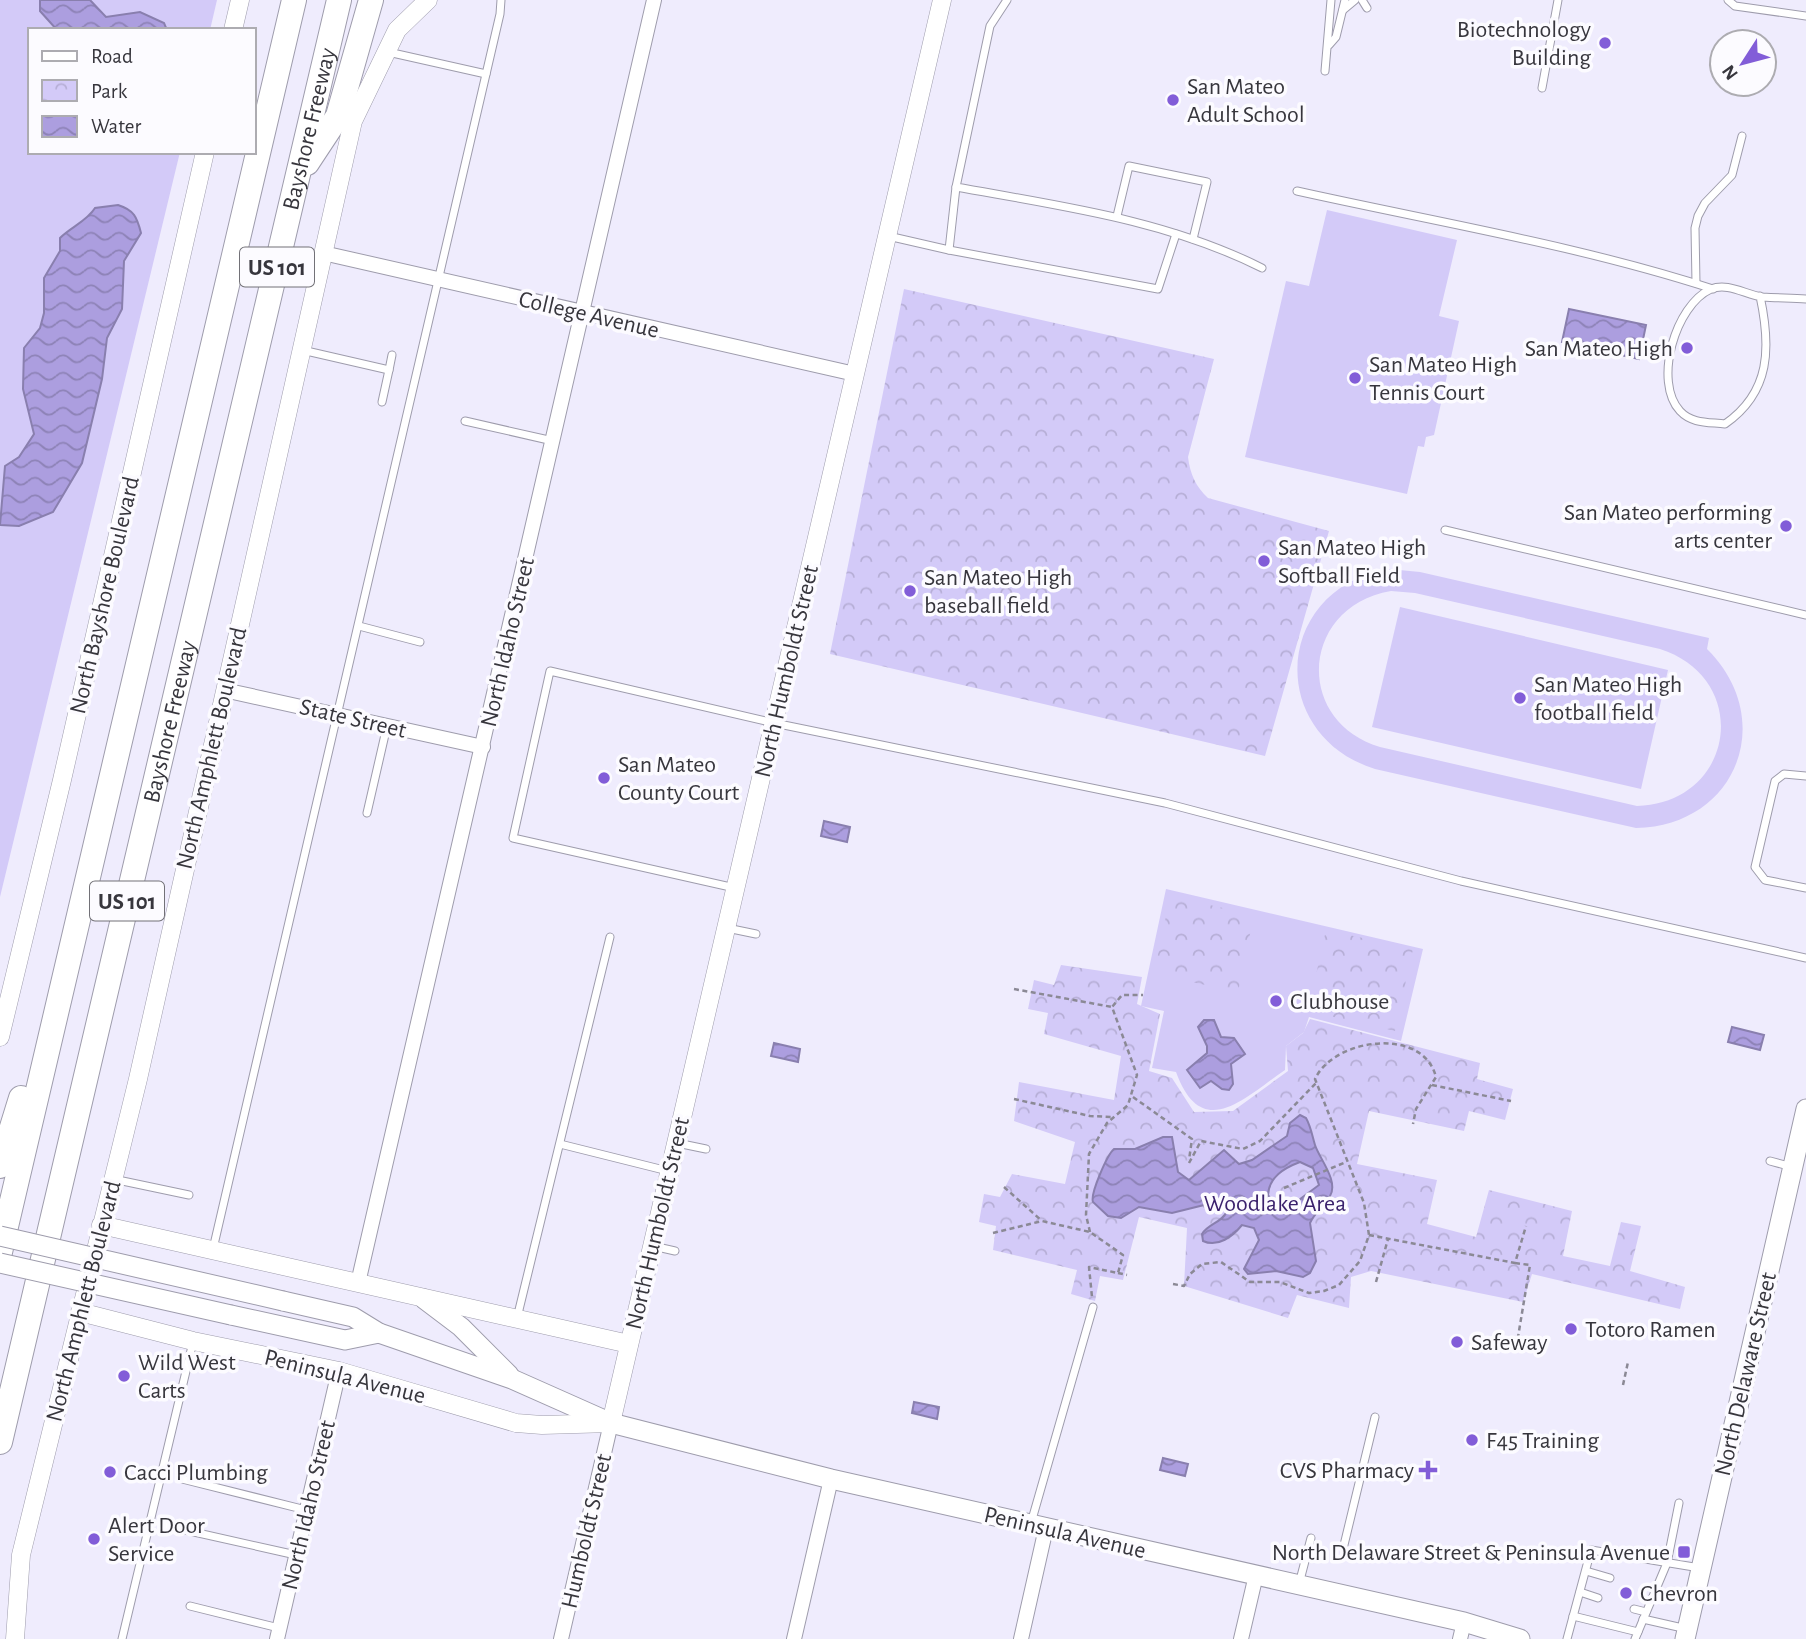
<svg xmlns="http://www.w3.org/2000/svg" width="1806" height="1639" font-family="'Alegreya Sans',sans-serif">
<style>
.green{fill:#d3caf8;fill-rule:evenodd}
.park{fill:url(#park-crowns)}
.water{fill:url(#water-waves);stroke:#897fae;stroke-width:2;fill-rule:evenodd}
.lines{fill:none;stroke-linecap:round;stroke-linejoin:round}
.service-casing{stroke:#9e9cac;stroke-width:9}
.minor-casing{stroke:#9e9cac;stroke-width:16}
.tertiary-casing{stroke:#9e9cac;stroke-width:19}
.secondary-casing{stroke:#9e9cac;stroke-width:21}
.motorway-casing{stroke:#9e9cac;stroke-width:26}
.path{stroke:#8b8995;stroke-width:2.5;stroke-dasharray:5 3.5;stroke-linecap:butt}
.service{stroke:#fff;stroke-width:7}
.minor{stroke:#fff;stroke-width:14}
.tertiary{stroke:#fff;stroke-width:18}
.secondary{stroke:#fff;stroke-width:19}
.motorway{stroke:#fff;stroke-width:24}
.secondary-bridge-casing{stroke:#9e9cac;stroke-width:21;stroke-linecap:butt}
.secondary-bridge{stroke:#fff;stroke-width:19}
.poi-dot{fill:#825dd8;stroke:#fcfbff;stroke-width:2.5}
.labels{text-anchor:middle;stroke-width:7;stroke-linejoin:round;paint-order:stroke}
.shield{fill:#fcfbff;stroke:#727177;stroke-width:2}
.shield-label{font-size:23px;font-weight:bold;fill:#37363d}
.poi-label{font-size:24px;fill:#37363d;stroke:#fcfbff;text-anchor:start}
.street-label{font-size:24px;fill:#37363d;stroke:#fcfbff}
.park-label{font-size:24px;fill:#3a216c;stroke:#fcfbff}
</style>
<defs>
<pattern id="park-crowns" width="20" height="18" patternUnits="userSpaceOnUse" patternTransform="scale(1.75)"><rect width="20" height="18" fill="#d3caf8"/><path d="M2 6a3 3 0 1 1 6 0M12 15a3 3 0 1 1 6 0" fill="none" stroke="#b6aed6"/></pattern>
<pattern id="water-waves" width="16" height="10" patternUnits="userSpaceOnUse" patternTransform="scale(1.75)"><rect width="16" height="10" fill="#ac9edf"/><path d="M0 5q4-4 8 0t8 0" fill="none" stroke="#8d82b6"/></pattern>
</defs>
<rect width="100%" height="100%" fill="#efecfd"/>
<g class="green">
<path d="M0,0H217L210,30H30V152H180L0,897Z"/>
<path d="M1327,210L1457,240L1439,316L1459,321L1434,435L1426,437L1424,447L1418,446L1407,494L1245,457L1286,281L1309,286Z"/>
<path d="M1389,569L1420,572L1709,638L1707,649C1778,719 1737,826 1636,828L1375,769C1265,734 1274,588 1389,569ZM1391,591L1415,593L1660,649C1753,679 1735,803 1637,806L1380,747C1293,721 1301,606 1391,591Z"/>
<path d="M1400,607L1668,670L1641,789L1372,727Z"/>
<path d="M1166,889L1423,949L1401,1041L1309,1017L1304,1032L1286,1046L1285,1070C1244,1098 1202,1143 1176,1072L1152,1068L1164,1011L1141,1006Z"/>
</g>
<g class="park">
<path d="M904,289L1214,359L1188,457C1190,474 1196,487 1208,498L1329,531L1265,756L830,654Z"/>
<path d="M1170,896L1254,915L1238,992L1154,974Z"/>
<path d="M1326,930L1413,949L1395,1031L1308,1011Z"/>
<path d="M1061,965L1142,977L1137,1004L1160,1014L1149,1071L1172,1078L1194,1112L1233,1111L1288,1071L1286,1046L1303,1033L1310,1019L1480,1063L1477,1079L1513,1089L1505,1120L1469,1111L1464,1131L1369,1111L1357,1164L1437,1180L1427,1224L1476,1237L1489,1190L1572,1211L1563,1256L1610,1266L1621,1222L1641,1226L1630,1271L1685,1287L1680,1309L1532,1274L1523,1302L1371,1271L1351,1277L1349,1308L1297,1295L1288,1318L1184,1286L1187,1228L1139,1217L1123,1280L1100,1276L1095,1301L1071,1294L1077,1270L993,1250L996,1226L979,1222L984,1194L1000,1197L1012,1174L1065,1184L1075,1142L1014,1121L1019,1082L1114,1100L1121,1056L1044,1034L1048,1013L1028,1009L1034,980L1054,985Z"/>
</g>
<g class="water">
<path d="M40,0H90L106,17L140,12L164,23L167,30H57L40,11Z"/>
<path d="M118,205C134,210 137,217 141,233L124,261L122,309L107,338L102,379L82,463L53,512L19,526L0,525L5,466L19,457L34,434L23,389L24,348L40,328L44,313V278L60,251V238C71,227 87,221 95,208Z"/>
<path d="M1569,309L1646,325L1639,359L1562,342Z"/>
<path d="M824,821L850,827L847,842L821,836Z"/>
<path d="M1204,1020H1214L1221,1037L1234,1038L1245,1054L1231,1064L1233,1084L1229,1090L1222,1089L1211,1081L1200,1088L1187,1070L1207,1053V1046L1198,1027Z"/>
<path d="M1732,1027L1764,1035L1760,1050L1728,1042Z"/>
<path d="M774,1043L800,1049L798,1062L771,1056Z"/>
<path d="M1300,1115L1306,1118C1311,1127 1312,1135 1315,1145C1319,1158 1339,1181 1330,1196C1324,1206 1315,1212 1310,1223L1316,1261L1310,1273L1303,1277L1276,1271L1248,1274L1244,1269L1259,1240L1254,1228L1242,1225C1233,1236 1218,1248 1203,1241L1202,1234C1209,1223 1222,1223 1227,1211L1221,1200L1214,1199L1208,1204L1172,1213L1139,1207L1121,1218L1108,1216L1093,1202C1090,1194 1107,1155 1114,1149H1135L1163,1137H1172L1178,1172L1189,1180L1224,1150L1239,1164L1252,1160L1287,1136L1290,1123ZM1300,1162L1313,1168L1319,1185L1284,1211L1278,1209L1268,1195C1269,1177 1284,1168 1300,1162Z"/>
<path d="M914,1402L939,1407L937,1419L912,1413Z"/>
<path d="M1163,1458L1188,1464L1185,1476L1160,1470Z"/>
</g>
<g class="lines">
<g class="service-casing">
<g id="service">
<path d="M1007,0L990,26L956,187C1061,206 1167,220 1262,268"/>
<path d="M1362,0L1367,8"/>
<path d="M1728,0L1735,6L1806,16"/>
<path d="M1343,10L1355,0"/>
<path d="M1329,45L1336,37L1345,0"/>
<path d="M388,52L486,74"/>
<path d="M1325,71L1331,0"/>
<path d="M1542,88L1558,0"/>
<path d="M1297,191C1436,222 1577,245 1713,289"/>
<path d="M1117,216L1129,166L1207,182L1193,239"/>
<path d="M888,236L949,250L956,187"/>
<path d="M949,250L1158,289L1176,234"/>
<path d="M1696,283L1695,228L1698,216L1705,203L1732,175L1742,136"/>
<path d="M1760,296C1771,347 1771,392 1725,424C1709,422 1692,424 1680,411C1653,382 1675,305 1711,289C1728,282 1746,295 1763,297C1777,298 1792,298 1806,299"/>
<path d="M302,350L389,370L382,402"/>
<path d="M389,370L392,355"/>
<path d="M465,421L553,441"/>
<path d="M1445,530L1806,615"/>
<path d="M359,626L420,642"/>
<path d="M1806,776L1784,774L1775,781L1755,867L1765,880L1806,888"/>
<path d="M367,813L387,726"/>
<path d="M735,888L513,838L550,671L774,723L1165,803L1461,881L1806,958"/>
<path d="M727,928L756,934"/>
<path d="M677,1143L706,1149"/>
<path d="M560,1144L668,1171"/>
<path d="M1770,1161L1792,1167"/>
<path d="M113,1179L189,1195"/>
<path d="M653,1246L675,1251"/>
<path d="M213,1249L500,14L501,0"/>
<path d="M517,1318L610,937"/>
<path d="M182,1479L306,1510"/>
<path d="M1031,1523L1093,1307"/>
<path d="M167,1526L296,1555"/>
<path d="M1344,1545L1375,1417"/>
<path d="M1586,1571L1610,1578"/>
<path d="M1299,1584L1311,1538"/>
<path d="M1580,1592L1598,1598"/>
<path d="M190,1606L279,1628"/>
<path d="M1634,1609L1646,1612"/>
<path d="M1573,1616L1638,1632"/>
<path d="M1643,1619L1687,1629"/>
<path d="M122,1639L193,1342"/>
<path d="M1567,1639L1591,1550L1700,1568"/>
<path d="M1635,1639L1667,1563L1679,1503"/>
</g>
</g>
<g class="minor-casing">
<g id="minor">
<path d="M323,253L855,374"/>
<path d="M224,690L483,747"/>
<path d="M358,1283L654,0"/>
<path d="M277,1639L339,1371"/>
<path d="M561,1639L611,1423"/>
<path d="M794,1639L831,1479"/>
<path d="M1021,1639L1046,1528"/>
<path d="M1241,1639L1256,1575"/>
<path d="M1460,1639L1464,1622"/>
</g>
</g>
<g class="tertiary-casing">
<g id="tertiary">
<path d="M233,30L240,0"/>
<path d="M0,1037L62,780L205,152"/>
<path d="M101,1225L629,1344"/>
<path d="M80,1312L193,1341L339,1371L516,1423L542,1425L611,1423L942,0"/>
<path d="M15,1639L21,1555L138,1079L353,121L397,30L428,0"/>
</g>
</g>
<g class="secondary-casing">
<g id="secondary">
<path d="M424,1299L461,1327L509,1375"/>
<path d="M283,1301L353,1317L379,1333L512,1379L611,1423L831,1479L1464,1622L1520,1639"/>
<path d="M231,1315L345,1340L379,1333"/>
<path d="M1685,1639L1806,1109"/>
</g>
</g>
<g class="motorway-casing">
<g id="motorway">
<path d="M307,163L338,116L371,0"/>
<path d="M0,1166L21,1098"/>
<path d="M0,1252L294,0"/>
<path id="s1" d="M0,1442L339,0"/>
</g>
</g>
<g class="path">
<path d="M1014,989L1112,1007"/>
<path d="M1432,1085L1511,1101"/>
<path d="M1133,1097L1192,1139L1189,1160"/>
<path d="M1014,1099L1090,1116L1113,1117"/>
<path d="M1189,1163L1201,1141L1243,1149L1260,1141L1316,1083"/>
<path d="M1004,1187L1042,1221"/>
<path d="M1284,1188L1346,1162"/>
<path d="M1090,1232L1086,1215L1089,1154L1107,1123L1128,1105L1137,1075L1112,1007L1122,995H1143"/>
<path d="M993,1233L1042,1221L1090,1232L1123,1255L1118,1273L1089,1267L1092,1297"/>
<path d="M1369,1235L1515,1263L1526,1226"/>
<path d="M1515,1263L1530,1265L1518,1337"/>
<path d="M1118,1273L1127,1275"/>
<path d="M1376,1282L1388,1239"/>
<path d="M1173,1284L1184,1286L1190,1274L1202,1264L1221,1262L1250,1282H1280L1309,1293L1324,1291L1339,1285L1360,1261L1369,1235L1364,1203L1315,1079C1334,1038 1423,1026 1436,1077L1416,1109L1413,1124"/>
<path d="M1623,1385L1628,1362"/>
</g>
<use href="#service" class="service"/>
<use href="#minor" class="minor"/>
<use href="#tertiary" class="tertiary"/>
<use href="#secondary" class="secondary"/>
<use href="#motorway" class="motorway"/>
<g class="secondary-bridge-casing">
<g id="secondary-bridge">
<path d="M0,1236L283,1301"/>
<path d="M0,1263L231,1315"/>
</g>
</g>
<use href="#secondary-bridge" class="secondary-bridge"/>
</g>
<g class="poi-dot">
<circle cx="1605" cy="43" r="7"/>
<circle cx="1173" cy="100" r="7"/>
<circle cx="1687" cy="348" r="7"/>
<circle cx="1355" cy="378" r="7"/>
<circle cx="1786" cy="526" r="7"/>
<circle cx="1264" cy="561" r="7"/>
<circle cx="910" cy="591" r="7"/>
<circle cx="1520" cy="698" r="7"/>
<circle cx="604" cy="778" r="7"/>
<circle cx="1276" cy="1001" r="7"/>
<circle cx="1571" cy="1329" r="7"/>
<circle cx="1457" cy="1342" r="7"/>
<circle cx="124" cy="1376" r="7"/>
<circle cx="1472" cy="1440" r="7"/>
<path d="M1424.5 1459.5h7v7h7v7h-7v7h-7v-7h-7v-7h7z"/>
<circle cx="110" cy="1472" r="7"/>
<circle cx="94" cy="1539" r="7"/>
<rect x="1677" y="1545" width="14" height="14" rx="3.5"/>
<circle cx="1626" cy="1593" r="7"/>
</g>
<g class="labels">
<g class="shield">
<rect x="240" y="247.5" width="74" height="39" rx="5"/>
<rect x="90" y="881.5" width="74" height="39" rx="5"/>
</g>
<g class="shield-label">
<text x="277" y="275">US 101</text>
<text x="127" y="909">US 101</text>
</g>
<g class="poi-label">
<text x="1591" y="37" text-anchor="end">Biotechnology<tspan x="1591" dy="28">Building</tspan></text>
<text x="1187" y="94">San Mateo<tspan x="1187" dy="28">Adult School</tspan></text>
<text x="1673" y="356" text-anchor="end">San Mateo High</text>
<text x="1369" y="372">San Mateo High<tspan x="1369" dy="28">Tennis Court</tspan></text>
<text x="1772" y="520" text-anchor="end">San Mateo performing<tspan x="1772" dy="28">arts center</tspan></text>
<text x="1278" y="555">San Mateo High<tspan x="1278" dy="28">Softball Field</tspan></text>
<text x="924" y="585">San Mateo High<tspan x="924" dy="28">baseball field</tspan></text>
<text x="1534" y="692">San Mateo High<tspan x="1534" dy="28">football field</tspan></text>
<text x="618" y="772">San Mateo<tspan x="618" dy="28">County Court</tspan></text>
<text x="1290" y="1009">Clubhouse</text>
<text x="1585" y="1337">Totoro Ramen</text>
<text x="1471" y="1350">Safeway</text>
<text x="138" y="1370">Wild West<tspan x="138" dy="28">Carts</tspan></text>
<text x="1486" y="1448">F45 Training</text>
<text x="1414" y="1478" text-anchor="end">CVS Pharmacy</text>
<text x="124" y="1480">Cacci Plumbing</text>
<text x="108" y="1533">Alert Door<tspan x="108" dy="28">Service</tspan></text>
<text x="1670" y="1560" text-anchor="end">North Delaware Street &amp; Peninsula Avenue</text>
<text x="1640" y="1601">Chevron</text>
</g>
<g class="street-label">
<text dy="8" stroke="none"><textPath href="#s1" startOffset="1349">Bayshore Freeway</textPath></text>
<text transform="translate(589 314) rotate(13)" y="8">College Avenue</text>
<text transform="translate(104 595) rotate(-77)" y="8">North Bayshore Boulevard</text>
<text transform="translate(507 642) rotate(-77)" y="8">North Idaho Street</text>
<text transform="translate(786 671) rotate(-77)" y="8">North Humboldt Street</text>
<text transform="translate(353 718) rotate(13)" y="8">State Street</text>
<text dy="8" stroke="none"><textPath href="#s1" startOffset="740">Bayshore Freeway</textPath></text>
<text transform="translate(211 748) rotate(-77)" y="8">North Amphlett Boulevard</text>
<text transform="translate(657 1223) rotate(-77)" y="8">North Humboldt Street</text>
<text transform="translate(83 1301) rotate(-76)" y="8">North Amphlett Boulevard</text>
<text transform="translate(1745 1374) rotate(-77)" y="8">North Delaware Street</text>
<text transform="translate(345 1376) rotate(14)" y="8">Peninsula Avenue</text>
<text transform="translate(308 1505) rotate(-77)" y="8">North Idaho Street</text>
<text transform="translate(586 1531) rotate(-77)" y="8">Humboldt Street</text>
<text transform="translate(1065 1532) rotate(13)" y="8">Peninsula Avenue</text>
</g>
<g class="park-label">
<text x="1275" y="1211">Woodlake Area</text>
</g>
</g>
<rect x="28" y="28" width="228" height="126" fill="#fcfbff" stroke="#adacb1" stroke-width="2"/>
<rect x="42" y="51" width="35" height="10" fill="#ffffff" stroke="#adacb1" stroke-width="2"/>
<text x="91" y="63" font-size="21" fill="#37363d">Road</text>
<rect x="42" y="80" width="35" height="21" fill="url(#park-crowns)" stroke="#adacb1" stroke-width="2"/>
<text x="91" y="98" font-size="21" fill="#37363d">Park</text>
<rect x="42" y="116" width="35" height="21" fill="url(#water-waves)" stroke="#adacb1" stroke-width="2"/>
<text x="91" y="133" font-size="21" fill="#37363d">Water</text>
<g transform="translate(1743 63) rotate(234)"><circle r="33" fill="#fcfbff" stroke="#adacb1" stroke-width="2"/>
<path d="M0-5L12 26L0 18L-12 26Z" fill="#825dd8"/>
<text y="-10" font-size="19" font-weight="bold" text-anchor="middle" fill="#37363d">N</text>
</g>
</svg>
